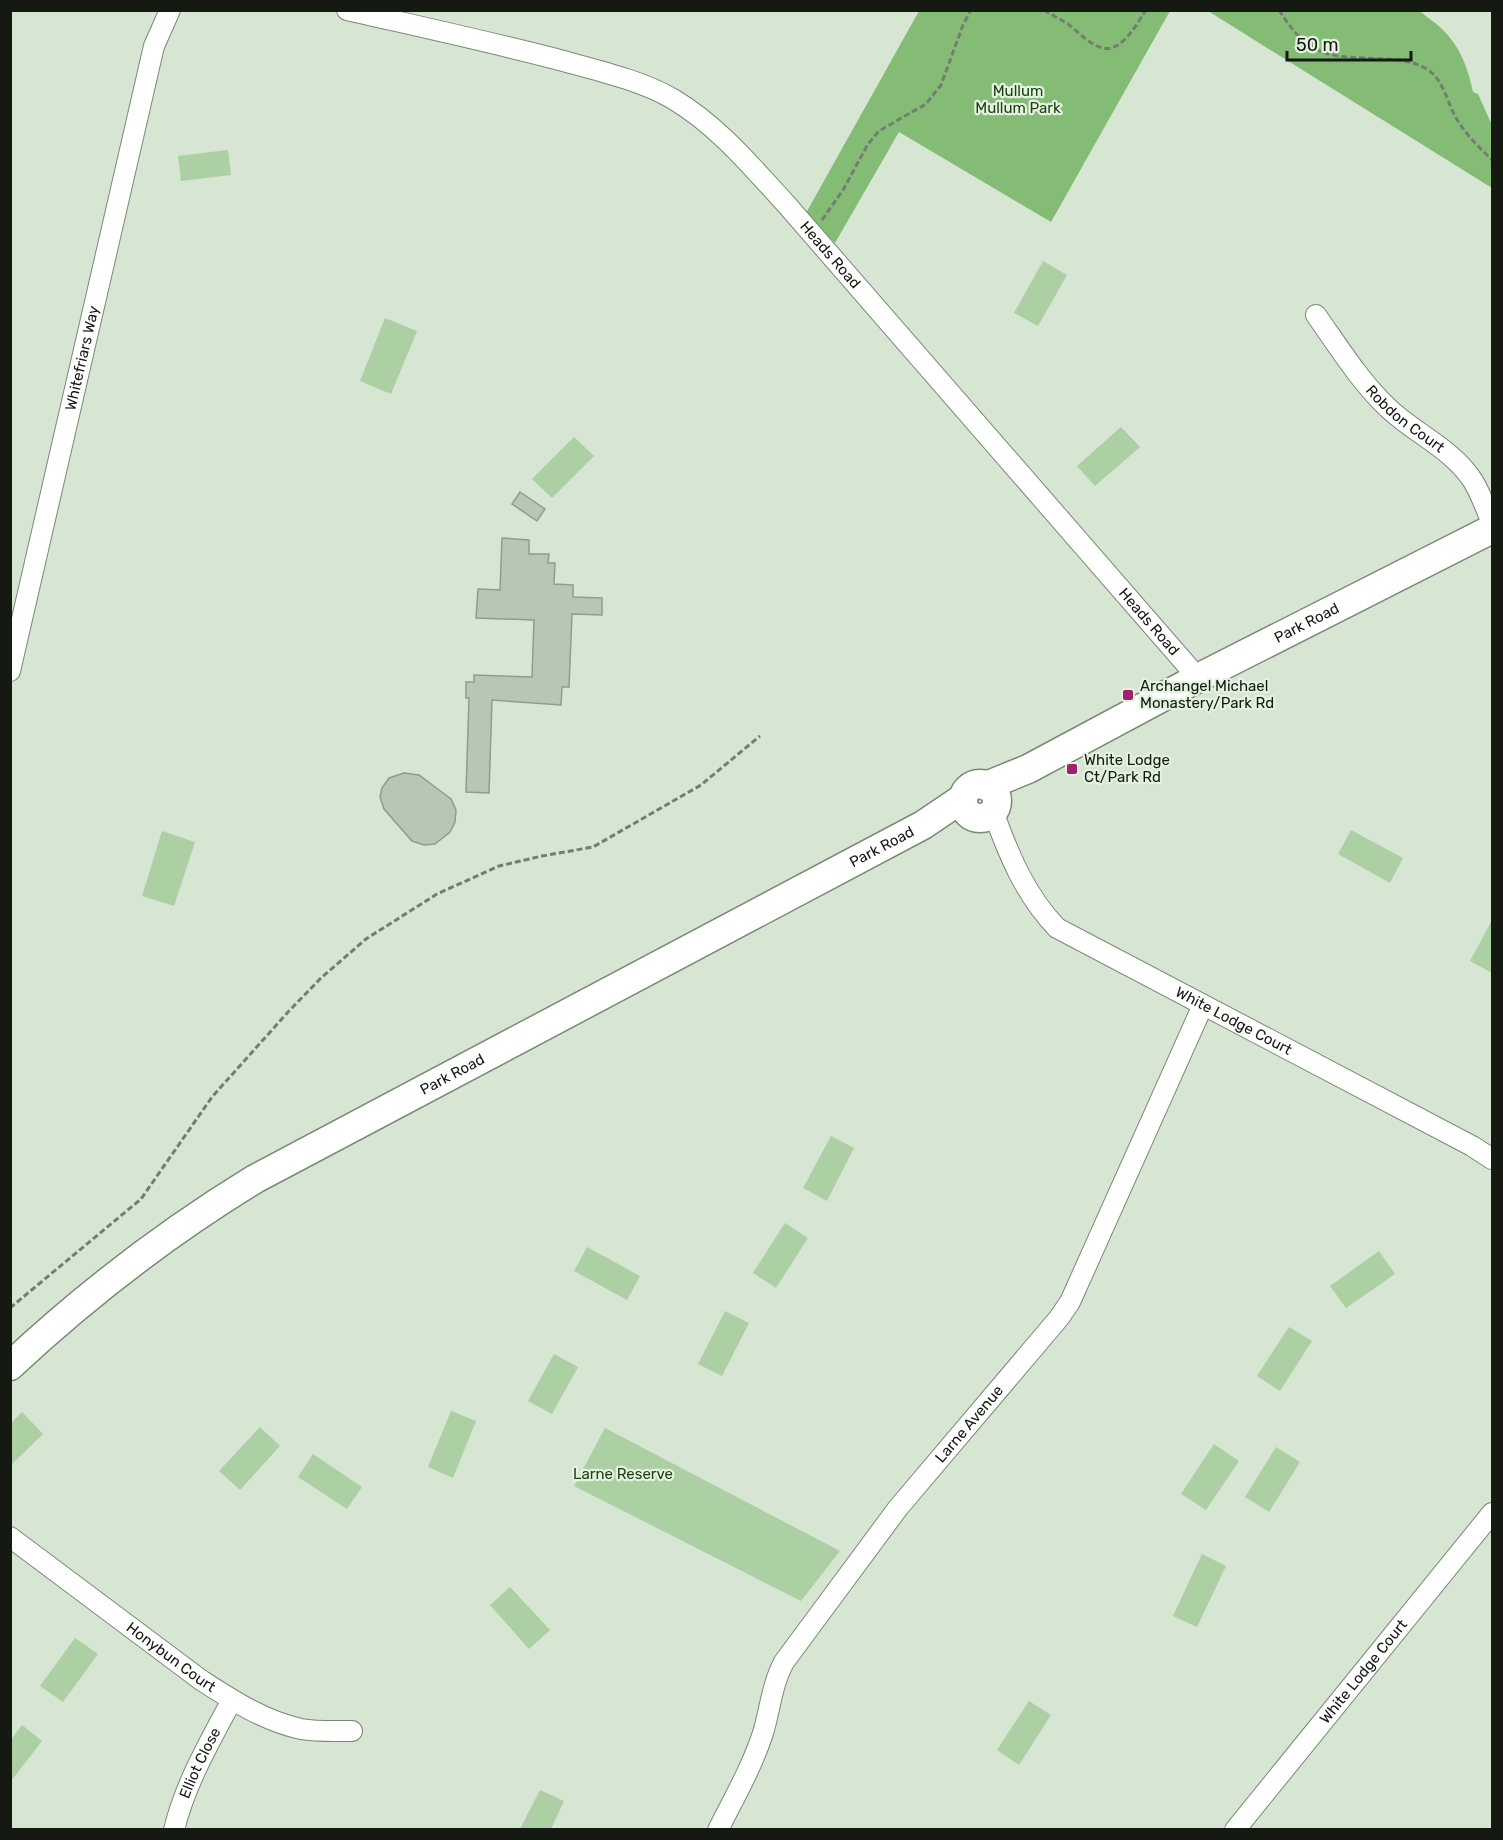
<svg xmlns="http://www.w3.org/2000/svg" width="1503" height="1840" font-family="Rubik,sans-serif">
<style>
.green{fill:#accfa3}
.forest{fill:#84bc76}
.building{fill:#b8c7b4;stroke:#8f9d8b;stroke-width:1.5}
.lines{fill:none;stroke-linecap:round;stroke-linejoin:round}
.street-casing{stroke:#7a8977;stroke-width:22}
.secondary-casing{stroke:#7a8977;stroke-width:31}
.path{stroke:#737d70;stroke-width:3;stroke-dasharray:6 3;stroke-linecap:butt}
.street{stroke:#fff;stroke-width:20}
.secondary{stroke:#fff;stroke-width:28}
.poi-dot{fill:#a2206e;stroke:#e3f3df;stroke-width:2}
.labels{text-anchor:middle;stroke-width:4.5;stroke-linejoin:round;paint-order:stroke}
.park-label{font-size:15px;fill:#1d4212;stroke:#e3f3df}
.street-label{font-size:15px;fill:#141912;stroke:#e3f3df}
.poi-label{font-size:15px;fill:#141912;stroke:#e3f3df;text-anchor:start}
</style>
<rect width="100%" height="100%" fill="#d6e6d2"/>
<g class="green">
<path d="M228,150L231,175L181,181L178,156Z"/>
<path d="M1043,261L1067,275L1038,326L1014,313Z"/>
<path d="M385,318L417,331L391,394L360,381Z"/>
<path d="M1121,427L1140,447L1095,486L1077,466Z"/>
<path d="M574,437L594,456L552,498L532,479Z"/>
<path d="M1351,830L1403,858L1390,883L1338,854Z"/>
<path d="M162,831L195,842L174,906L142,896Z"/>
<path d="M1492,920V973L1470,961Z"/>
<path d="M831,1136L854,1148L827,1201L803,1188Z"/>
<path d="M785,1223L808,1238L776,1288L753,1273Z"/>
<path d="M587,1247L640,1276L627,1300L574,1271Z"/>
<path d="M1379,1251L1395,1274L1346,1308L1330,1286Z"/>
<path d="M725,1311L749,1323L722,1376L698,1364Z"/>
<path d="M1289,1327L1312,1341L1280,1391L1257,1376Z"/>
<path d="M554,1354L578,1367L552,1414L528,1401Z"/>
<path d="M451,1411L476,1421L453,1478L428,1467Z"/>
<path d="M22,1412L43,1434L11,1465V1423Z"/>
<path d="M260,1427L280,1446L240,1490L219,1471Z"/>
<path d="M605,1428L840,1551L801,1601L574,1486Z"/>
<path d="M1214,1444L1239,1461L1206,1510L1181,1494Z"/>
<path d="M1276,1447L1300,1462L1269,1512L1245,1497Z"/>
<path d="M313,1454L362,1487L347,1509L298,1477Z"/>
<path d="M1202,1554L1226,1566L1197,1627L1173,1616Z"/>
<path d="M510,1587L550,1630L529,1649L490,1605Z"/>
<path d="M75,1638L98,1654L63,1702L40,1686Z"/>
<path d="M1029,1701L1051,1715L1019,1765L997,1750Z"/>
<path d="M22,1725L42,1741L11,1781V1740Z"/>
<path d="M540,1790L564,1801L551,1829H520Z"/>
</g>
<g class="forest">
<path d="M919,11H1170L1051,222L899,132L835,243L806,213Z"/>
<path d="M1208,11H1420C1426,17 1435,22 1442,29C1460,46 1468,68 1473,92L1478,94L1492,125V188Z"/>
</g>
<g class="building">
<path d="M520,492L545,509L537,521L512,504Z"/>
<path d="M502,538L529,540V554H549L548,563H555L554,584L573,585V597L602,598V615L572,614L569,687H562L561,705L492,700L489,793L466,792L469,698H466V682H474V675L532,677L534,620L476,618L478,589L500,590Z"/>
<path d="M404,773L419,775L451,799L456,810L455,822L450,832L435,844L424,845L412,841L384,809L380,797L382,788L389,778Z"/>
</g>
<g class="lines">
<g class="street-casing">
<g id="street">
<path id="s1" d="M347,10C417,26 486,41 556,59C592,69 641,80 673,99C717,125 752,167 786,204L1198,678"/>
<path id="s2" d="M1316,315C1338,346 1359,380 1386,406C1413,433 1452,448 1473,481C1481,494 1486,509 1492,523"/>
<path id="s3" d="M10,671L154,46L170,10"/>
<path id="s4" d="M993,811C1008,853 1025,895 1057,928L1472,1146L1492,1159"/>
<path id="s5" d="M10,1537L201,1680C232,1700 264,1721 301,1729C318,1732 335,1731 352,1731"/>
<path id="s6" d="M174,1830C185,1784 210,1741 232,1700"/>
<path id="s7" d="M718,1830C734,1798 752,1767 763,1733C770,1710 772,1684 784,1662L898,1508L1059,1318L1070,1302L1203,1005"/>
<path id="s8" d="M1235,1830L1492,1513"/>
</g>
</g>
<g class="secondary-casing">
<g id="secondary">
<circle cx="980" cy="801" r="17"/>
<path id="s9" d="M986,786L1028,769L1198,678L1492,529"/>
<path id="s10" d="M10,1366C87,1294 165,1234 255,1179L923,825L963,798"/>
</g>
</g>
<g class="path">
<path d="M1044,10C1052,15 1060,19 1068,24C1080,33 1099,56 1116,46C1129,39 1138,22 1146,10"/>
<path d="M1279,10C1311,61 1331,56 1385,59C1399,60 1412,61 1425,68C1442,77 1446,98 1454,114C1463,132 1478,146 1492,160"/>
<path d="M822,220L843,190L868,144L879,131L926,104L941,85L963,25L971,10"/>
<path d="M10,1308L141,1199L212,1097L288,1012L321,978L366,939L437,894L499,866L542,856L593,847L701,785L760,736"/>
</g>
<use href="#street" class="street"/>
<use href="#secondary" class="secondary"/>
</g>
<g class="poi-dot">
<rect x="1122" y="689" width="12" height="12" rx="3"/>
<rect x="1066" y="763" width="12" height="12" rx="3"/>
</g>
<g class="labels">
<g class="park-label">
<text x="1018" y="96">Mullum<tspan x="1018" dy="17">Mullum Park</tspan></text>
<text x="623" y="1479">Larne Reserve</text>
</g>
<g class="street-label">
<text dy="5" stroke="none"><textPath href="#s1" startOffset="561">Heads Road</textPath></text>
<text dy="5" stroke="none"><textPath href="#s3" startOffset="321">Whitefriars Way</textPath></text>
<text dy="5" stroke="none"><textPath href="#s2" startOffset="138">Robdon Court</textPath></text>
<text dy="5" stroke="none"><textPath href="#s1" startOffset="1047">Heads Road</textPath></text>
<text dy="5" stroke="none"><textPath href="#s9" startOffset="360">Park Road</textPath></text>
<text dy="5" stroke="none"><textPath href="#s10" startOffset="1018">Park Road</textPath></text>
<text dy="5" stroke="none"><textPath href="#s4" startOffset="334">White Lodge Court</textPath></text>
<text dy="5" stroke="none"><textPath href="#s10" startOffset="532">Park Road</textPath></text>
<text dy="5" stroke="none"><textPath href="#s7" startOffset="483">Larne Avenue</textPath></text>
<text dy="5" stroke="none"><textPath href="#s5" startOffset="201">Honybun Court</textPath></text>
<text dy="5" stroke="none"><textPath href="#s8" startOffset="204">White Lodge Court</textPath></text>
<text dy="5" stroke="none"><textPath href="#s6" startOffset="72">Elliot Close</textPath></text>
</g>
<g class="poi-label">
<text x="1140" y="691">Archangel Michael<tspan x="1140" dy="17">Monastery/Park Rd</tspan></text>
<text x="1084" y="765">White Lodge<tspan x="1084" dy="17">Ct/Park Rd</tspan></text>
</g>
</g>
<rect width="1503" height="1840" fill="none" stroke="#141912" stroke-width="24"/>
<path d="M1287 51v9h124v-9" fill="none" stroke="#141912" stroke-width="3"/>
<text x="1296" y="51" font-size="18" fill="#141912" stroke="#e3f3df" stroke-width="4.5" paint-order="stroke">50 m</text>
</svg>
